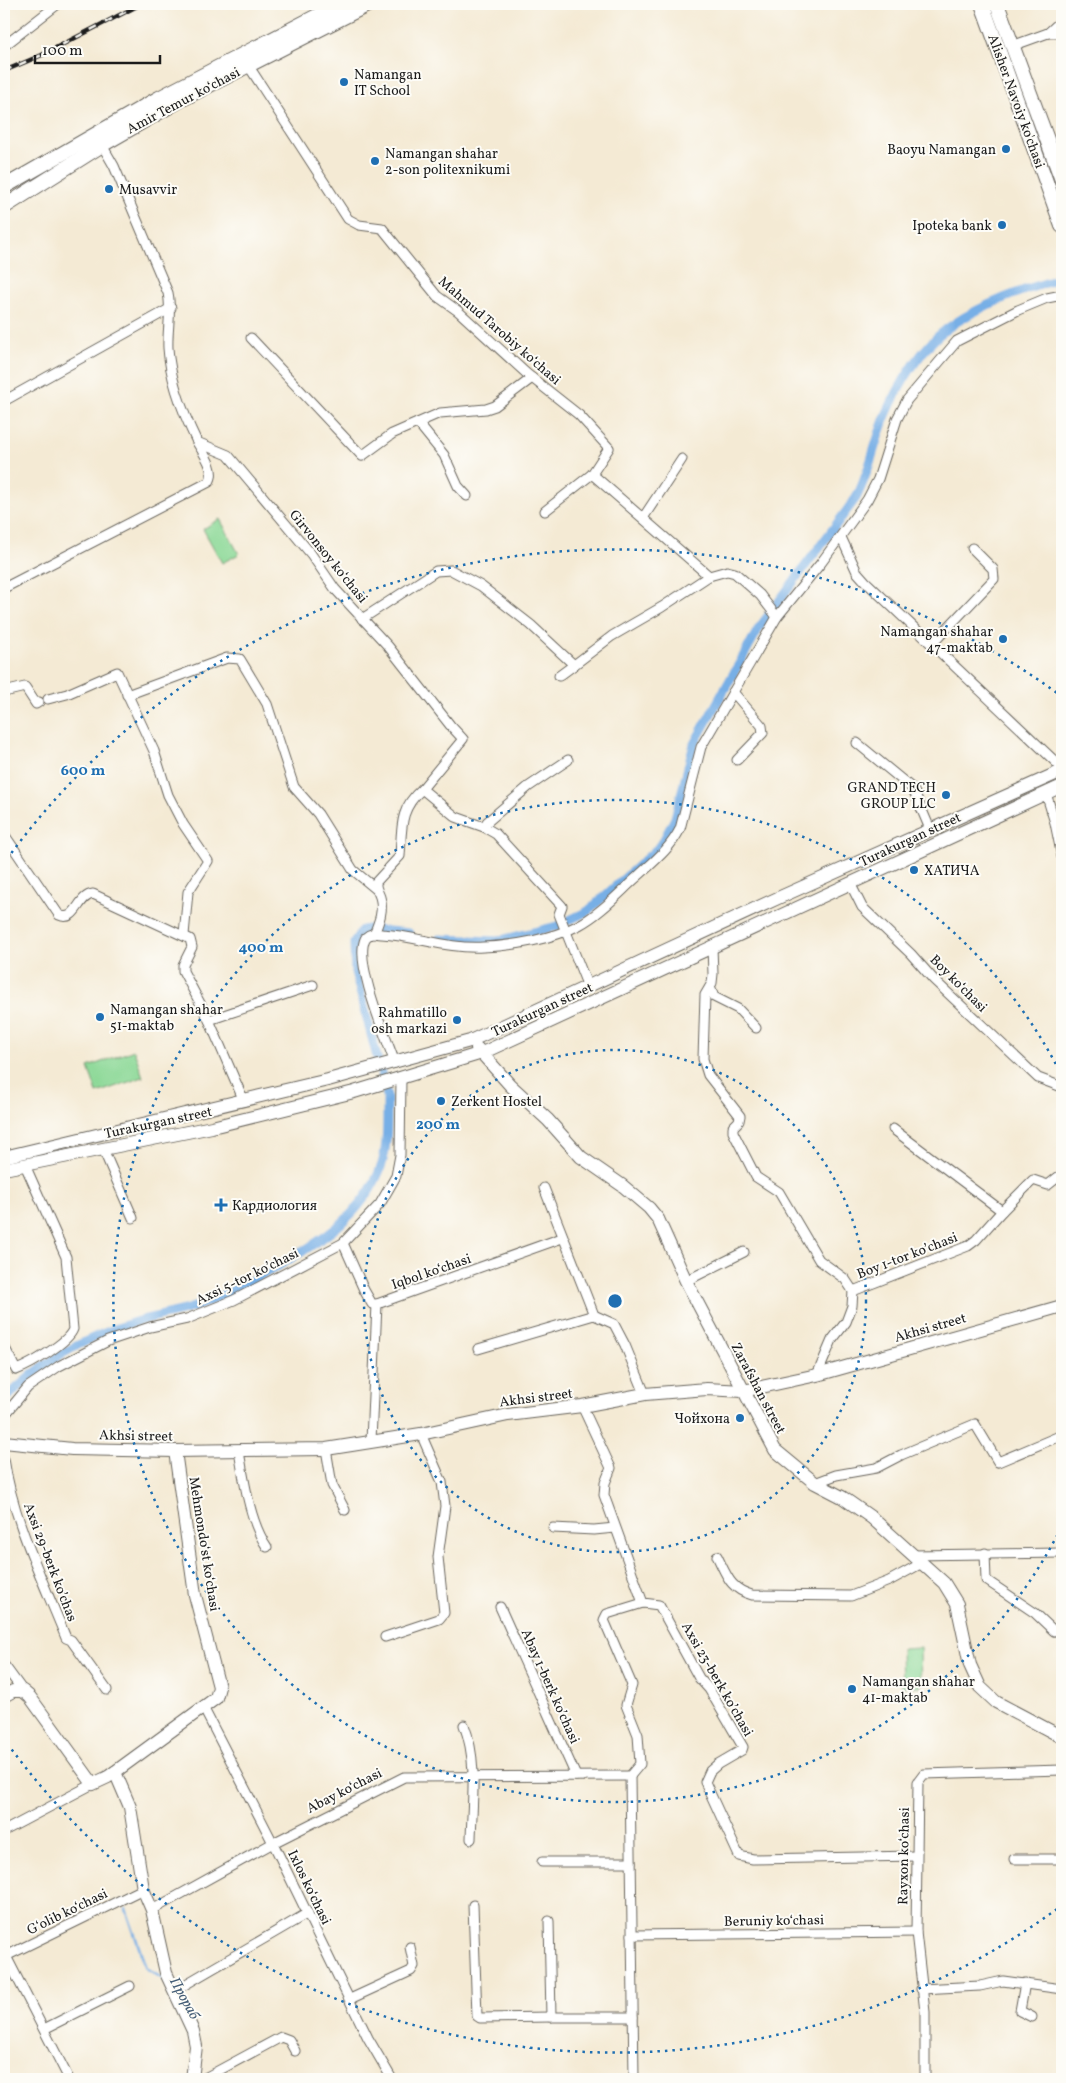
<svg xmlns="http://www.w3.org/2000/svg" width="1066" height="2083" font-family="Vollkorn,serif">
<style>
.green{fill:#8bd896;stroke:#547a59}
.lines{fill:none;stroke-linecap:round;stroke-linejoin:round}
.stream{stroke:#77afe6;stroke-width:2.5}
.canal{stroke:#77afe6;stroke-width:9}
.street-casing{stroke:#68645c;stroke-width:11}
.secondary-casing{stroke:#68645c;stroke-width:14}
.primary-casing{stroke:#68645c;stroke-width:16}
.street{stroke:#fff;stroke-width:9}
.secondary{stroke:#fff;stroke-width:12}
.primary{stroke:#fff;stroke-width:14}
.rail-casing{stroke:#1c1c1c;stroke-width:4.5}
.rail{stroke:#fdfcf7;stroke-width:2.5;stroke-dasharray:8;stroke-linecap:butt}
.ring{fill:none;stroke:#1f6fb2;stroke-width:2.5;stroke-dasharray:2.5 5}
.poi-dot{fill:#1f6fb2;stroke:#fdfcf7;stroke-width:2}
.labels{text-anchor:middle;stroke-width:4;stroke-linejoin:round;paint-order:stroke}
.poi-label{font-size:14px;fill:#1c1c1c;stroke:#fdfcf7;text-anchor:start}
.street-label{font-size:14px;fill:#1c1c1c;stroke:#fdfcf7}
.water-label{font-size:15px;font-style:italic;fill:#455e77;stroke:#fdfcf7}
.centre{fill:#1f6fb2;stroke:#fdfcf7;stroke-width:2.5}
.ring-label{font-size:15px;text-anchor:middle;font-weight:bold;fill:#1f6fb2;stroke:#fdfcf7;stroke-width:4;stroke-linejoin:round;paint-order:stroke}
</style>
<rect width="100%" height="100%" fill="#fdfcf7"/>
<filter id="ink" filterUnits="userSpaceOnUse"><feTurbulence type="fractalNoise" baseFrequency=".02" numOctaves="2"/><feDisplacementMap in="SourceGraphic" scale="10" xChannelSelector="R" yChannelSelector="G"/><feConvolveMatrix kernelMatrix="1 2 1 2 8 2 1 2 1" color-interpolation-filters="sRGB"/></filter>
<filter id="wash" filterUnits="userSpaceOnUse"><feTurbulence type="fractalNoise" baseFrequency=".0096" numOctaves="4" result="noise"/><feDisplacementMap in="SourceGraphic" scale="20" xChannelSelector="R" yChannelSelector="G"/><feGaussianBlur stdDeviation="1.12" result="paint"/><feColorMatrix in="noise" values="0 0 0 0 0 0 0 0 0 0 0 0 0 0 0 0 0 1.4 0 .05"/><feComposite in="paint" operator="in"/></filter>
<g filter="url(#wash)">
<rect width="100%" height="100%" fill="#f4ead4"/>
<g class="green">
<path d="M220,519L239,554L222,563L203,529Z"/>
<path d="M134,1050L143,1077L97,1093L88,1067Z"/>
<path d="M920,1648L921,1686L902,1687L901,1649Z"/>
</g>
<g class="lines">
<path class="stream" d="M126,1909L146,1968L163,1979"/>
<g class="canal">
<path d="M439,939L497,941L557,926L588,911L661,845L675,818L694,744L759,628L856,498C870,472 874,443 886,415C898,388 916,357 938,336C968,309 1024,289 1062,278"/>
<path d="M4,1401C39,1363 86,1337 135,1322C154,1316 173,1314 191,1308C219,1299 246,1283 273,1269C317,1244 365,1216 382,1164C388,1143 387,1118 387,1096L355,972L354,943L362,930L368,929L409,933"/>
</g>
</g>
</g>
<g filter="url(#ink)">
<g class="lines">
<g class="street-casing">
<g id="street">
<path d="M1048,33H1062"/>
<path d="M4,46L58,4"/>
<path d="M1012,46L1048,33L1062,20"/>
<path d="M248,65L348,219L359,225L382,228L437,296L458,311L527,374L579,415L609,448L592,474L709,576"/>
<path d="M102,145L114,166L168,293C172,312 167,330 168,348C170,381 183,413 197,442L228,455L311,554L335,589L388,646L450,725L463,739L422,789L456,817L484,827L496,834L562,906L559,914L588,987"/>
<path d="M251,338L362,456L392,434L440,413L486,409L495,406L532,378"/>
<path d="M4,401L171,308"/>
<path d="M418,423L444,455L458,486L467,496"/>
<path d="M545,511L592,474"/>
<path d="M643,518L682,459"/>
<path d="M841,537L857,572L865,581L1062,768"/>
<path d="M4,588L209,482C217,470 203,453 197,442"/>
<path d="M362,619L436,571L451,570L481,586L531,625L574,665L612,636L662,607L709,576L727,571L735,573L760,595L777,617"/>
<path d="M933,643L994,579L993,569L972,548"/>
<path d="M559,676L574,665"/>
<path d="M4,692L25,687L36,704L39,702"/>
<path d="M733,692L762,726L763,733L737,760"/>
<path d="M127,695L227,658L240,659L267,704L294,787L318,814L353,870L376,889"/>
<path d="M48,699L67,694L117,672L154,751L168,795L183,824L208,861L188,892L184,935"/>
<path d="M857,743L913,789L930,829"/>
<path d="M1046,793L1055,823L1062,857"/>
<path d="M484,827L487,822L528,787L568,760"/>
<path d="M4,834L59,915C77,923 77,896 93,894L190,939L192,947L183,965V971L209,1020L244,1101"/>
<path d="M850,883L862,907L911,954L934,980L1038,1078L1062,1087"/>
<path d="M374,934C379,922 384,910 380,897C378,891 375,888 376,882L400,856C402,828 399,809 422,789"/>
<path d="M712,947L713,974L712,983L705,995L703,1059L708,1075L740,1116L739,1121L733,1127V1132L756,1177L779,1192L819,1260L845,1279L853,1291L852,1306L846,1322L832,1340L817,1375"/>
<path d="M710,987L714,997L738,1009L756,1028"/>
<path d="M209,1020L313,985"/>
<path d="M395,1063C386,1037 354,963 365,939C368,933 376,933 382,934C417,936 446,949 483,947C514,946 552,939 579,925C600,914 619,893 637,877C653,862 670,849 680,829L701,747L777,617L821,563L867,500L878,479L897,419L907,400L957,341L1018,310L1047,298L1062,295"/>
<path d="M893,1129L1002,1211"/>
<path d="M103,1149L133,1218"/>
<path d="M544,1188L594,1315L614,1324L625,1345L645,1394"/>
<path d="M343,1243L364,1290L372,1304H377L562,1238"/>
<path d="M686,1281L744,1252"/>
<path d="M853,1291L968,1246L976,1240L1002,1211L1033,1180L1048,1185L1058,1177"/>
<path d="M4,1346L16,1370C30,1365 69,1342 73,1329L66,1257L25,1165"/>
<path d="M478,1349L594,1315"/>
<path d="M582,1406L611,1468L605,1483L604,1495L643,1603L659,1605L699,1678L709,1689L743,1747L742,1750L718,1764L710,1771L705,1782L739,1856L753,1859L916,1856"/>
<path d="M4,1416L28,1387L59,1366L108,1341L150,1327L187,1319L234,1300L343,1243L380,1204L396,1176L400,1155L401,1078"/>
<path d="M371,1441L377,1304"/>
<path d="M326,1449L332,1485L345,1510"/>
<path d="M239,1451C244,1480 250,1523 267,1547"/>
<path d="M4,1459C13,1521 43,1580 66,1638L71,1640L107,1690"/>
<path d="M815,1483L836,1475L876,1468L901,1455L975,1424L998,1462L1062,1435"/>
<path d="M553,1528L594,1530L615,1528"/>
<path d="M985,1553L986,1580L1035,1613L1054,1631L1062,1626"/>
<path d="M912,1555L1062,1553"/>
<path d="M717,1556C727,1576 730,1589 752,1595L851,1596L889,1581L922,1563"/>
<path d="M500,1607L576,1776"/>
<path d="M385,1637L439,1619L444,1613L438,1557L445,1506L442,1482L421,1434"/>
<path d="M4,1665L23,1691"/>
<path d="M203,1707L273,1843L368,2038L392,2079"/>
<path d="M464,1725C478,1761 472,1801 471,1839"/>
<path d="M630,1776L634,2079"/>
<path d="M630,1776L640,1764L638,1735L626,1705L632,1685L604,1620L607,1614L643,1603"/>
<path d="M4,1831L93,1784"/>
<path d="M1014,1859H1062"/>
<path d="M542,1862H631"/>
<path d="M473,1905L477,2016L480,2018L551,2017"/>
<path d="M152,1910L273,1843L404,1777L630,1776"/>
<path d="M549,1921L551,2017H633"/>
<path d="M632,1935L916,1932"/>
<path d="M6,1956L69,2079"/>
<path d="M4,1957L143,1889"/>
<path d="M1025,1983L1020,2011L1032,2017"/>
<path d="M921,1989L980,1986L1003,1981L1062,1989"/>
<path d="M174,1991L308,1913"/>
<path d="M350,1999L411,1971L414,1966L410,1947"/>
<path d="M44,2029L130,1986"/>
<path d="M203,2079L281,2037L289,2040L295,2051"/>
<path d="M925,2079V2012L916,1932L918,1782L924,1774L1062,1770"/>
</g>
</g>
<g class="secondary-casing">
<g id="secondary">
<path d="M477,1048L510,1085L548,1120L581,1157L623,1186L649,1208L658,1219L686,1281L775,1450L815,1483L842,1497L872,1518L944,1583L957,1604L970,1665L980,1687L996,1702L1062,1737"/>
<path d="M4,1157L328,1080L470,1041L778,898L1062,771"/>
<path d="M4,1169L212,1127L354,1092L482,1053L1062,786"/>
<path d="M4,1442L72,1449L175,1451L326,1449L421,1434L508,1415L582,1406L645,1394L707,1389L743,1391L817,1375L1062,1306"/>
<path d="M4,1696L13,1691H23L30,1697L93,1784L108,1777L216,1698L219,1687L195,1595L175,1451"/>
<path d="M115,1772L130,1807L143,1889L152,1910L166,1973L193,2031L196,2046L192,2079"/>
</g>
</g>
<g class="primary-casing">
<g id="primary">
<path d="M982,4L1062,226"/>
<path d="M997,4L1062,180"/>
<path d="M4,187L159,98L340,4"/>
<path d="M4,207L102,145L182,99L369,4"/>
</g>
</g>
<use href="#street" class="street"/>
<use href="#secondary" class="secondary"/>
<use href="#primary" class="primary"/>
<g class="rail-casing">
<path id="rail" d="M4,71L42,55L141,4"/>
</g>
<use href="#rail" class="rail"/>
</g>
</g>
<g class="ring">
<circle cx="615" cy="1301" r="251"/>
<path d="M1061 1528A501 501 0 1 1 1061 1074"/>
<path d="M1057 1909A752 752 0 0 1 7 1743M7 859A752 752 0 0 1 1057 693"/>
</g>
<g class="poi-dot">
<circle cx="344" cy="82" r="5"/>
<circle cx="1006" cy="149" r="5"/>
<circle cx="375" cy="161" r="5"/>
<circle cx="109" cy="189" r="5"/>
<circle cx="1002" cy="225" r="5"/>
<circle cx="1003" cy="639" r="5"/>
<circle cx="946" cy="795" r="5"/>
<circle cx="914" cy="870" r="5"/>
<circle cx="100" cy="1017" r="5"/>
<circle cx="457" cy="1020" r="5"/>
<circle cx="441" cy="1101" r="5"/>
<path d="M218.5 1197.5h5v5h5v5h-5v5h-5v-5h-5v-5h5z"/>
<circle cx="740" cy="1418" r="5"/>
<circle cx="852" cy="1689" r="5"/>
</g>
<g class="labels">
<g class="poi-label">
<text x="354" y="79">Namangan<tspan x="354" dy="16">IT School</tspan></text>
<text x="996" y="154" text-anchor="end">Baoyu Namangan</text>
<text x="385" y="158">Namangan shahar<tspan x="385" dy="16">2-son politexnikumi</tspan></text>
<text x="119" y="194">Musavvir</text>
<text x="992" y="230" text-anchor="end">Ipoteka bank</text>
<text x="993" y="636" text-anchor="end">Namangan shahar<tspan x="993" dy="16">47-maktab</tspan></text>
<text x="936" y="792" text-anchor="end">GRAND TECH<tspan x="936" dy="16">GROUP LLC</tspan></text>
<text x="924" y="875">ХАТИЧА</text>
<text x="110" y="1014">Namangan shahar<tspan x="110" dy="16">51-maktab</tspan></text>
<text x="447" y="1017" text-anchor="end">Rahmatillo<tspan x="447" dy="16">osh markazi</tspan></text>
<text x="451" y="1106">Zerkent Hostel</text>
<text x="232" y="1210">Кардиология</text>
<text x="730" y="1423" text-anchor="end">Чойхона</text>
<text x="862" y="1686">Namangan shahar<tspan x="862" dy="16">41-maktab</tspan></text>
</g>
<g class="street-label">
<text transform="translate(183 100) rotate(-28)" y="5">Amir Temur koʻchasi</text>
<text transform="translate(1017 101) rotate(70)" y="5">Alisher Navoiy ko'chasi</text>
<text transform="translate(500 330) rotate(41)" y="5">Mahmud Tarobiy koʻchasi</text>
<text transform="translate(329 556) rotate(51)" y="5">Girvonsoy koʻchasi</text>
<text transform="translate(910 839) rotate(-25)" y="5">Turakurgan street</text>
<text transform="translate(959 983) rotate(45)" y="5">Boy koʻchasi</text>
<text transform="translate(542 1009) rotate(-25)" y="5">Turakurgan street</text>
<text transform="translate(158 1122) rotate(-12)" y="5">Turakurgan street</text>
<text transform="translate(907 1255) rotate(-21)" y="5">Boy 1-tor koʼchasi</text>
<text transform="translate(431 1271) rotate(-19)" y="5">Iqbol koʻchasi</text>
<text transform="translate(247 1276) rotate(-26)" y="5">Аxsi 5-tor koʼchasi</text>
<text transform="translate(930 1327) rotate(-16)" y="5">Akhsi street</text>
<text transform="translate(759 1388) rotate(62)" y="5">Zarafshan street</text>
<text transform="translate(536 1397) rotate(-7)" y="5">Akhsi street</text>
<text transform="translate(136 1435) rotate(1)" y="5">Akhsi street</text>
<text transform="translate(205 1544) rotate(81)" y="5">Mehmondoʻst koʻchasi</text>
<text transform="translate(51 1562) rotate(69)" y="5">Аxsi 29-berk koʼchas</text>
<text transform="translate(718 1679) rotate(60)" y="5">Аxsi 23-berk koʼchasi</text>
<text transform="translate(551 1686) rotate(66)" y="5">Аbay 1-berk koʼchasi</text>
<text transform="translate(344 1790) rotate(-27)" y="5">Abay koʻchasi</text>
<text transform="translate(903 1856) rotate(-89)" y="5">Rayxon koʻchasi</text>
<text transform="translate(310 1887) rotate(64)" y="5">Ixlos koʻchasi</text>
<text transform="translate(67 1911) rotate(-26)" y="5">Gʻolib koʻchasi</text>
<text transform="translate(774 1920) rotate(-1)" y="5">Beruniy koʻchasi</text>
</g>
<g class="water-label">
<text transform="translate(185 1998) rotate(61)" y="5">Прораб</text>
</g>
</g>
<circle cx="615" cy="1301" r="8" class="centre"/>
<g class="ring-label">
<text x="83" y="775">600 m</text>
<text x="261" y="952">400 m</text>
<text x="438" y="1129">200 m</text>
</g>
<rect width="1066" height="2083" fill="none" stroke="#fdfcf7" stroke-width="20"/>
<path d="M35 55v8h125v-8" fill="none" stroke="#1c1c1c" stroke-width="2.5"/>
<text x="42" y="55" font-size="15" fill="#1c1c1c" stroke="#fdfcf7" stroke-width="4" paint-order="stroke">100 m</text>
</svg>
